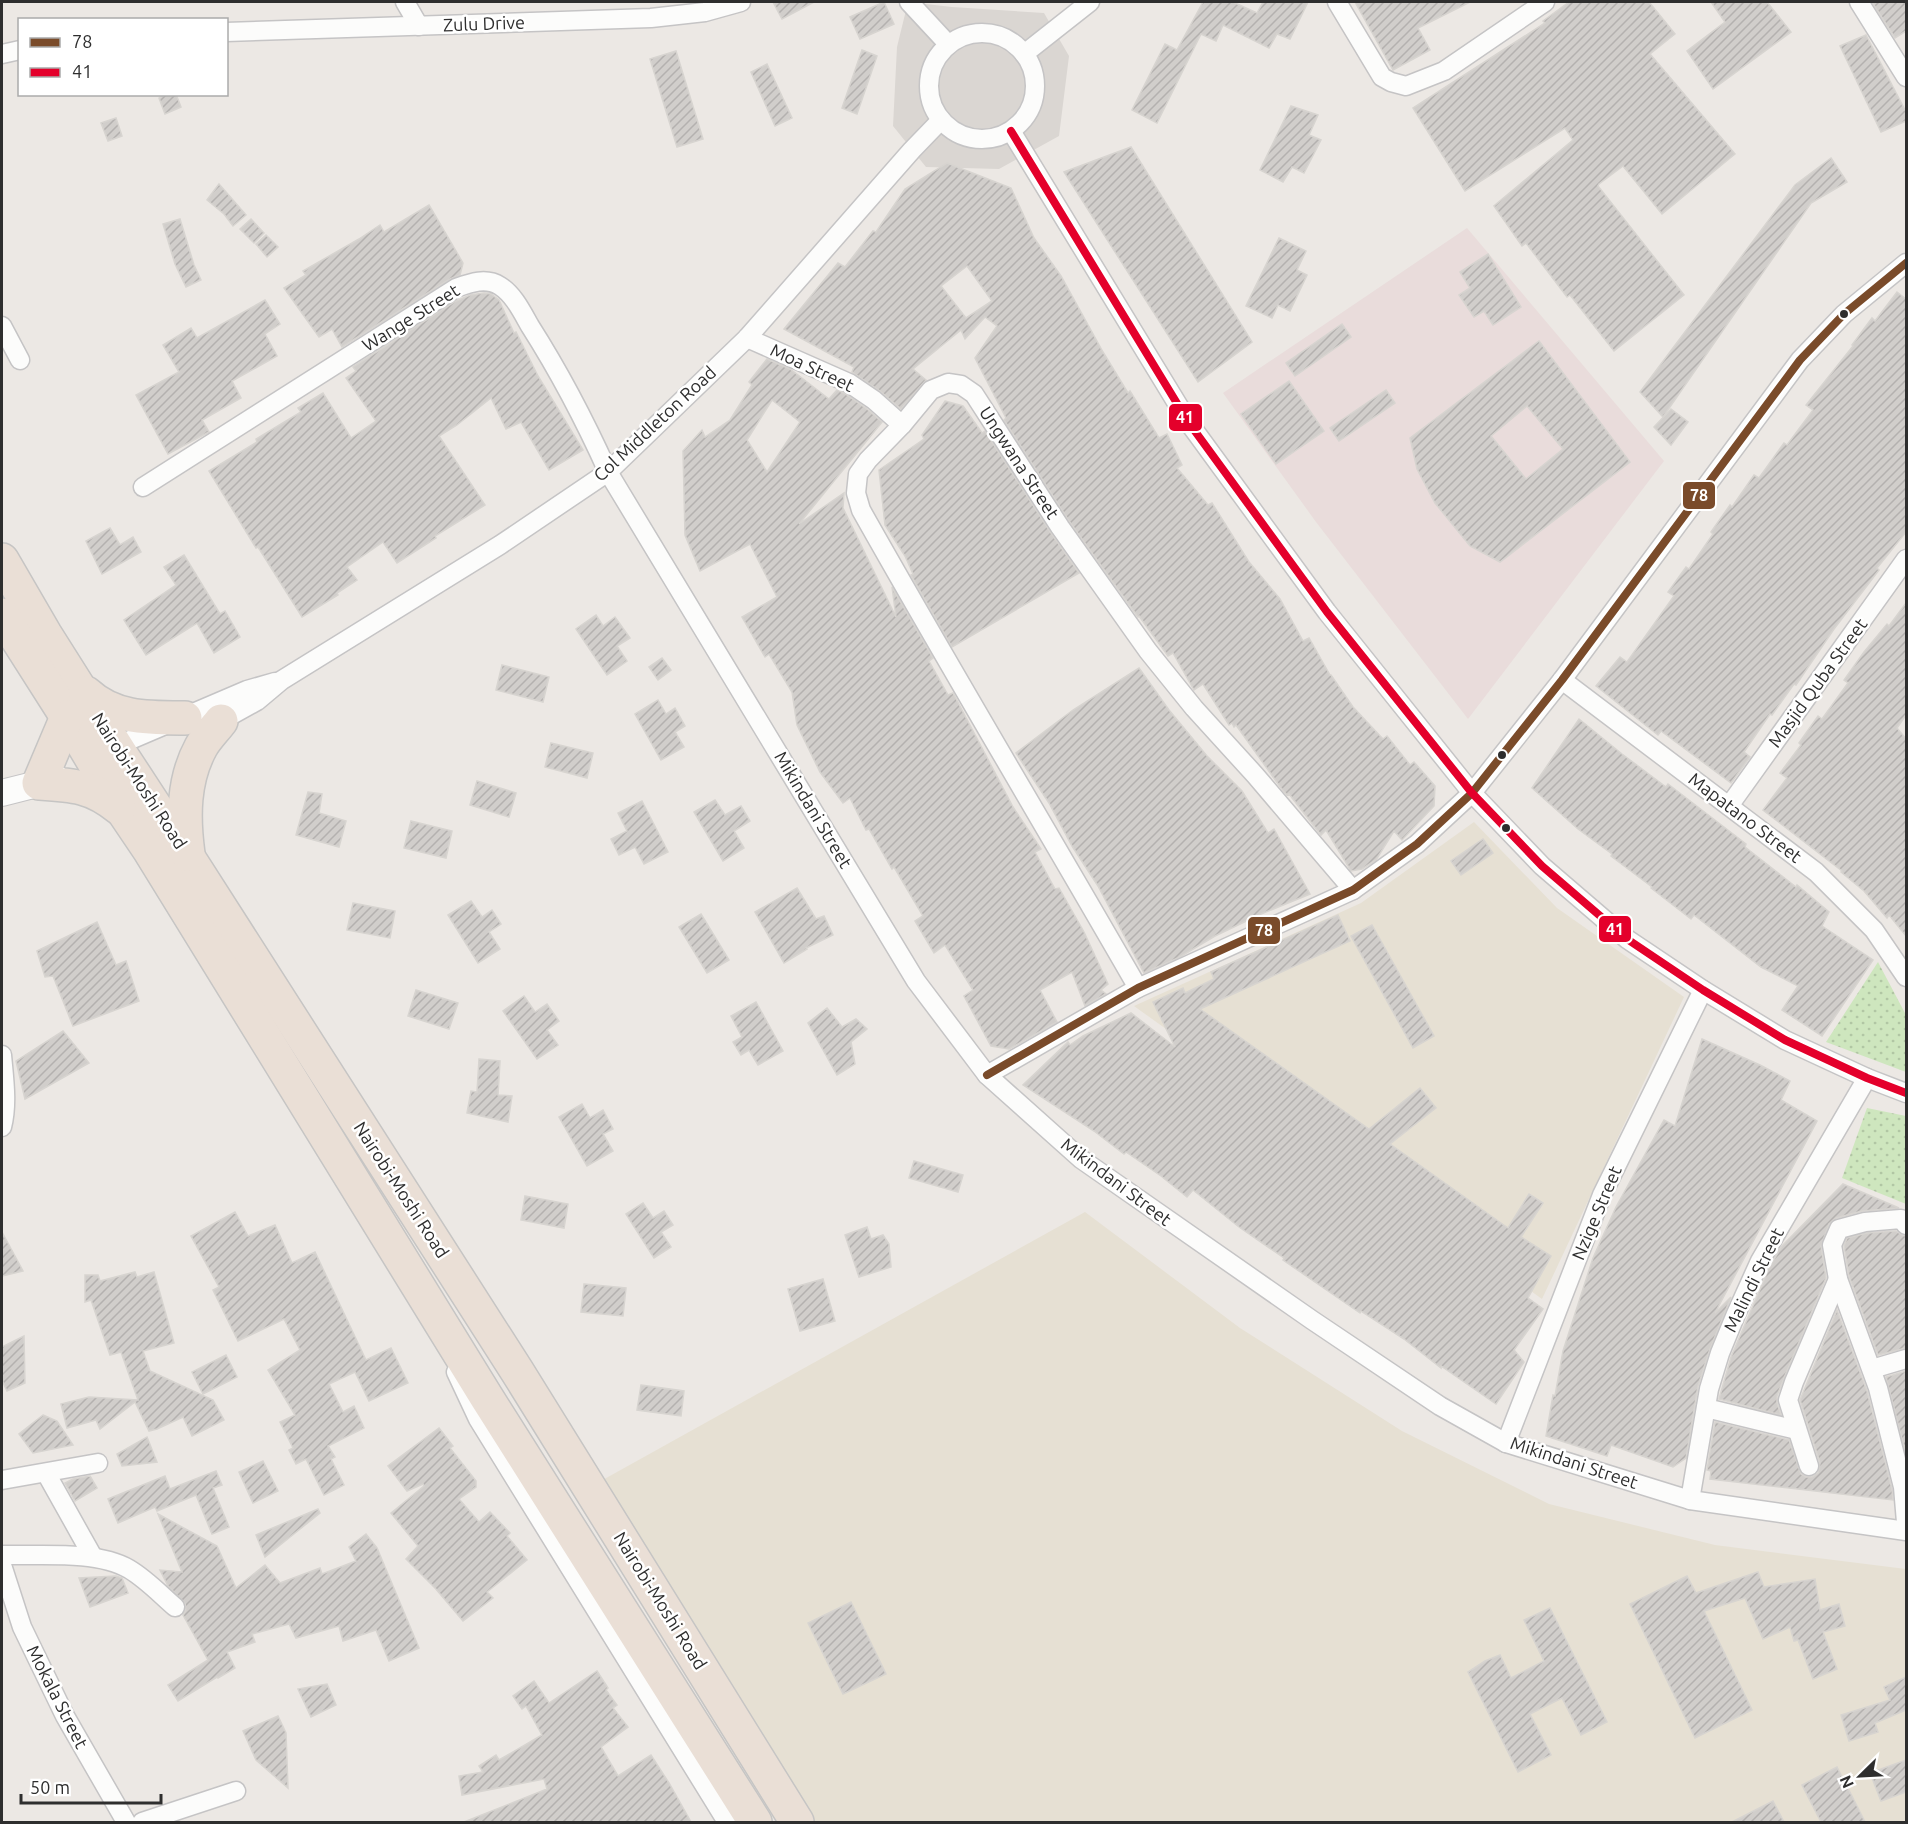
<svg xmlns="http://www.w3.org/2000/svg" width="1908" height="1824" font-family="Ubuntu,sans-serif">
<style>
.education{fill:#e6e0d3}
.medical{fill:#e9dcdb}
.park{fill:url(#park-dots)}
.plaza{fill:#dad6d2}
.building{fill:url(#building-hatch);stroke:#d7d4d0;stroke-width:1.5;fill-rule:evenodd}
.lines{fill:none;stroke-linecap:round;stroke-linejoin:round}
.street-casing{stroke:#c5c4c5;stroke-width:21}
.secondary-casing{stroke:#c5c4c5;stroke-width:28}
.highway-casing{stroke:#c6c5c4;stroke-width:36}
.street{stroke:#fcfcfb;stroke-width:18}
.secondary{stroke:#fcfcfb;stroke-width:26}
.highway{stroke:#eadfd6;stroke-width:33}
.bus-1-casing{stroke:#fff;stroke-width:12}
.bus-2-casing{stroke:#fff;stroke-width:12}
.bus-1{stroke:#7a4b2a;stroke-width:8}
.bus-2{stroke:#e4002b;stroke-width:8}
.bus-dot{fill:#2e2e2e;stroke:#fff;stroke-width:2}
.labels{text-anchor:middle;stroke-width:5;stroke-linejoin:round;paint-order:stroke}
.street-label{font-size:18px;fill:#2e2e2e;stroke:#fff}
.line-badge{stroke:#fff;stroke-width:2}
.badge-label{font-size:16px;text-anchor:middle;font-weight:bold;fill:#fff}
</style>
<defs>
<pattern id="park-dots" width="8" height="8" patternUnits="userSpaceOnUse" patternTransform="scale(1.5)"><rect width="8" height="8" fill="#cee6be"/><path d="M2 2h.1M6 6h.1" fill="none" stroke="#b1c6a4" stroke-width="1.8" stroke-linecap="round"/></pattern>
<pattern id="building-hatch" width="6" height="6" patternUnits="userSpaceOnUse" patternTransform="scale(1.5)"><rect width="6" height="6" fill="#d1cecb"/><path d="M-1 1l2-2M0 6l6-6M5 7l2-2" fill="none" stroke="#b4b1af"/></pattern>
</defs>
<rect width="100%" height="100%" fill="#ece8e4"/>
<g class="education">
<path d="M1474,822L1557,908L1684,997L1542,1299L1134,1006L1361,903Z"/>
<path d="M1085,1212L1240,1328L1402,1431L1549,1504L1715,1545L1906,1569V1822H812L599,1482Z"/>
</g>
<path class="medical" d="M1467,228L1664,461L1468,719L1316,522L1223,393Z"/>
<g class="park">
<path d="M1878,962L1906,1015V1072L1826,1042Z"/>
<path d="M1867,1108L1906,1116V1204L1842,1178Z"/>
</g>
<path class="plaza" d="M908,2L952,7L1044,13L1069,56L1059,136L999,169L926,167L893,126L897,47Z"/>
<g class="building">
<path d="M773,2H814L782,19Z"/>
<path d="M884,2L894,24L860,39L850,17Z"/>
<path d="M1203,2H1233L1257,13L1263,2H1308L1290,39L1277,34L1269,48L1223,25L1216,41L1201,34L1157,123L1132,110L1165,44L1177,50Z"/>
<path d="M1355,2H1470L1418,28L1430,50L1393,70Z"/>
<path d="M1569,2H1649L1675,34L1650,54L1735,154L1662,214L1623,166L1599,184L1598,186L1684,295L1614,351L1570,295L1567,297L1526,243L1522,246L1494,206L1573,140L1565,128L1465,191L1413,108L1545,23L1543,21Z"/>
<path d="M1711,2H1767L1791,32L1713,89L1687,51L1725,22Z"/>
<path d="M1872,2H1906V31L1895,38Z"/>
<path d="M1866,35L1906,112V121L1881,132L1840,46Z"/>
<path d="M862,50L877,56L857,114L842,108Z"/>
<path d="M676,51L703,139L677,147L650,59Z"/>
<path d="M767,64L792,118L775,126L751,72Z"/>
<path d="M166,94H176L181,107L165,114L159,98Z"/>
<path d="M1291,106L1318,115L1309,135L1321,140L1304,173L1292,167L1283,182L1260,170Z"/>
<path d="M116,118L122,136L108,141L101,123Z"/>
<path d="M1131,147L1252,342L1198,382L1064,172Z"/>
<path d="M1831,158L1847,182L1811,203L1663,417L1640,392L1795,185Z"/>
<path d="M947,163L1011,188L1034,238L1061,276L1103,352L1128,393L1130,391L1159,438L1167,434L1182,465L1177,468L1208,505L1212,503L1249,562L1280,599L1303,641L1309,638L1330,675H1331L1353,707L1383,739L1387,736L1410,765L1414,762L1435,786L1434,806L1402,840L1394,831L1376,860L1362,869L1351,871L1326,830L1321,835L1289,794L1287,795L1281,788L1236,725L1234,727L1232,723L1229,725L1203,684L1194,690L1173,653L1168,656L1139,616L1138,617L1069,521L1004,420L1006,418L975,358L997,326L985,317L965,339L961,330L913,369L926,380L901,409L880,391L852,372L854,367L784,329L838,263L845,267L873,231L876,232L905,189ZM967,266L992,301L966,318L941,286Z"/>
<path d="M219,184L246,215L233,226L224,214L207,200Z"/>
<path d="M429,205L463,263L460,275L450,279L342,347L332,329L319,337L284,288L306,275L303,271L359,239L380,225L384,232Z"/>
<path d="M180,219L194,265L201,280L186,287L175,264L163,224Z"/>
<path d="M251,219L264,233L254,243L240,229Z"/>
<path d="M266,235L278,247L267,257L256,244Z"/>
<path d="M1279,238L1306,251L1297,270L1307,275L1290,311L1278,305L1272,318L1246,306Z"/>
<path d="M1488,254L1521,307L1493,325L1484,311L1474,317L1459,295L1470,288L1460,272Z"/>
<path d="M1897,292L1906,299V532L1877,568L1879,570L1834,629L1796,685L1794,684L1772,715L1770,714L1744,752L1750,757L1731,783L1661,731L1658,735L1596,686L1620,657L1627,662L1674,596L1668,592L1686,567L1689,569L1713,534L1711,532L1730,505L1732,507L1754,475L1759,478L1784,443L1787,445L1813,410L1806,405L1853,346L1852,345L1872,318L1875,321Z"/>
<path d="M484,293L491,294L499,300L514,333L516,332L538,376L583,450L549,470L521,422L506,429L491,398L457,425L439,436L485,505L435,536L436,538L397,563L383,542L347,567L357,580L337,593L338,595L302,617L258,547L256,548L209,471L257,442L256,439L301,412L298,408L323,393L351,438L376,421L346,378L356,371L353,367L454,302L470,295Z"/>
<path d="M265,300L280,324L265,334L277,356L232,381L241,398L202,420L209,432L168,454L136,395L179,372L163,345L191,328L197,338Z"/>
<path d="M1342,324L1351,337L1295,376L1286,363Z"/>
<path d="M1539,341L1630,462L1500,562L1470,546L1435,503L1417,469L1410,438ZM1527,406L1563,449L1526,479L1491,436Z"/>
<path d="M767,359L790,369L829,399L837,390L844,393L867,409L882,422L799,524L844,493L843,508L896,617L892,587L933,658L929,661L948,695L953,693L1013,807L1041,849L1035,852L1055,889L1059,888L1084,932L1108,984L1101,990L1106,994L1085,1006L1072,972L1040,990L1057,1022L1009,1049L991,1046L964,996L973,990L945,945L934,953L915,921L923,916L894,867L892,869L869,829L866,830L850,798L843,803L820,772L797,725L792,692L769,654L765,657L742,617L777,597L750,544L700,571L685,535L683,451L702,430L705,437L730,420L752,385L749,382ZM772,400L800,422L767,472L747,440Z"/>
<path d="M1289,381L1324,431L1276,464L1241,414Z"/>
<path d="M1386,390L1395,403L1339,441L1330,428Z"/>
<path d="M945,401L963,406L982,433L985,431L1051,533L1079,573L952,647L911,575L913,574L905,556L885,525L879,470L924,439L922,435Z"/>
<path d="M1671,409L1688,422L1671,445L1654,427Z"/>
<path d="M110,528L120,545L133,537L141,552L102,574L86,541Z"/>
<path d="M184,555L220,614L225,611L240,637L214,653L197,623L146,655L124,620L176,585L164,567Z"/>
<path d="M1906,603V715L1897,728L1906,739V936L1889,915L1887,918L1864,891L1841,872L1842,871L1763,810L1787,778L1780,773L1801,745L1799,743L1818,716L1822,719L1848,683L1844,680L1864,652L1887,624L1889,626Z"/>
<path d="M596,615L603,626L615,617L630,638L617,646L627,661L607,675L576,629Z"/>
<path d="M662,658L671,670L658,680L649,667Z"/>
<path d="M502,665L549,677L543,702L496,690Z"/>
<path d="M1139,668L1169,710L1207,756L1242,791L1268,833L1274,829L1310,894L1261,914L1215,936L1178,958L1144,973L1098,886L1072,846L1049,803L1016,753L1073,710Z"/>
<path d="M658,700L666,714L675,708L685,726L675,732L684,747L661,760L635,714Z"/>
<path d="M1579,719L1622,754L1666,787L1668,784L1746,844L1745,847L1796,887L1797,885L1829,912L1822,926L1873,960L1822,1036L1782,1010L1798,986L1761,967L1694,915L1691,919L1651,888L1652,887L1611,856L1612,854L1578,829L1532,788Z"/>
<path d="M551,743L593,753L587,778L545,767Z"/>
<path d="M477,781L516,793L509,817L470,805Z"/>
<path d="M308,792L322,794L319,813L346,821L339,847L296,835Z"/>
<path d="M715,800L725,815L741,806L750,821L734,831L744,848L723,861L694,812Z"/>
<path d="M642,801L668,852L644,864L635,847L619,855L611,839L627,831L618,813Z"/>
<path d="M411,821L452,831L446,858L404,848Z"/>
<path d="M1483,839L1493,853L1461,875L1451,861Z"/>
<path d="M797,888L816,919L824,916L833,935L806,948L807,949L784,963L755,912Z"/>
<path d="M471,901L482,917L492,910L501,924L489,932L500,949L478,963L448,915Z"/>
<path d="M353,903L395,911L390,938L347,930Z"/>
<path d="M701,914L729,960L707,973L679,927Z"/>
<path d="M1338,915L1350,941L1200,1009L1369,1129L1420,1088L1436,1108L1390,1144L1508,1228L1529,1194L1543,1203L1521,1237L1551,1256L1528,1298L1543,1309L1514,1350L1524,1362L1496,1404L1441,1366V1368L1404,1339L1361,1311L1360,1313L1283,1260L1284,1258L1239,1227L1193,1190L1187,1197L1161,1176L1126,1152L1124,1154L1094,1131L1023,1085L1068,1042L1070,1045L1083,1036L1131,1013L1175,1047L1153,1002L1183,988L1185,993L1214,979L1211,972Z"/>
<path d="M97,922L116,965L126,961L139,1001L73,1026L53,976L45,977L37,951Z"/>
<path d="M1372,925L1434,1036L1413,1048L1351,936Z"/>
<path d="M416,990L458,1003L449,1029L408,1016Z"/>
<path d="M524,996L535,1012L547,1004L559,1021L547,1030L558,1045L537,1059L503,1011Z"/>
<path d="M756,1002L783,1051L758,1065L749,1050L741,1055L733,1042L742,1037L731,1016Z"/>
<path d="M827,1008L842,1027L856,1019L867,1029L851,1042L855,1064L837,1075L808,1023Z"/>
<path d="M63,1031L89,1063L25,1099L16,1061Z"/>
<path d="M1702,1039L1760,1065L1790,1081L1781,1100L1817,1121L1715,1313L1731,1297L1710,1349L1698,1386L1686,1458L1673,1467L1611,1445L1607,1456L1546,1436L1553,1395L1555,1396L1563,1351L1593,1258L1616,1207L1664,1120L1675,1126Z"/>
<path d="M479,1059L500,1061L498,1095L512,1096L508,1122L467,1113L471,1091L477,1092Z"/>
<path d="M582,1104L590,1118L603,1110L613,1129L603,1134L613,1151L587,1166L559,1117Z"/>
<path d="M914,1161L963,1175L958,1192L909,1178Z"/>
<path d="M1843,1184L1899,1208L1862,1211L1836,1218L1829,1224L1821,1246L1826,1278L1784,1378L1777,1396V1403L1781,1415L1719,1399L1731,1357L1770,1266L1782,1246Z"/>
<path d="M525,1196L568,1204L564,1228L521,1220Z"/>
<path d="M643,1203L653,1218L664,1211L673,1225L661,1232L671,1247L654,1258L626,1214Z"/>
<path d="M235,1212L248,1236L275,1225L292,1263L315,1252L366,1360L391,1348L408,1383L369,1401L355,1372L329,1384L343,1412L354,1406L364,1428L328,1446L335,1457L331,1459L344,1485L324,1495L306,1459L296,1464L289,1450L293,1448L280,1422L295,1415L268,1370L300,1350L284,1319L238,1341L213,1290L219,1287L191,1236Z"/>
<path d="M867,1227L871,1239L883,1235L889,1244L891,1267L859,1277L845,1235Z"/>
<path d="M1896,1231L1902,1235L1906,1236V1348L1878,1355L1849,1276L1844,1246L1847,1238L1867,1233Z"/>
<path d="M2,1232L23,1271L2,1276Z"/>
<path d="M135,1272L137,1277L154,1272L174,1343L143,1351L150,1371L213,1400L224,1420L192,1436L183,1417L157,1429L149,1431L135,1402L100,1429L96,1420L67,1428L61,1404L89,1397L138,1400L121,1352L110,1355L91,1300L85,1302V1275H98L100,1281Z"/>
<path d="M823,1279L835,1321L800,1331L788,1289Z"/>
<path d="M584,1284L626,1288L623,1316L581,1312Z"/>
<path d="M1837,1310L1867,1391L1892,1489L1893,1500L1710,1479L1711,1471L1707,1470L1715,1422L1789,1440L1801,1474L1806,1477H1812L1818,1473L1820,1463L1800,1400Z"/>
<path d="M24,1336L25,1383L7,1391L2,1380V1347Z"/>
<path d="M226,1355L237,1377L203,1394L192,1372Z"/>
<path d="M1906,1371V1455L1886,1377Z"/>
<path d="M641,1385L684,1391L681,1416L637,1410Z"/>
<path d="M43,1415L57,1421L73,1445L33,1453L19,1434Z"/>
<path d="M439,1428L453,1446L450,1448L476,1481V1487L459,1499L479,1522L490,1512L510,1533L507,1536L527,1560L487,1592L493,1598L463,1621L435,1588L406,1559L418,1546L391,1513L424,1486L423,1484L407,1491L388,1466Z"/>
<path d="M147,1437L157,1462L122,1466L117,1454Z"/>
<path d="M263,1461L278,1491L253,1503L239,1472Z"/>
<path d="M216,1471L222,1485L213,1488L229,1527L212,1534L196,1495L157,1511L155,1507L118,1523L108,1499L165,1476L170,1489Z"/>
<path d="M90,1476L97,1488L75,1501L65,1483L73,1479Z"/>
<path d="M318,1509L320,1513L265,1557L256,1535Z"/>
<path d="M158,1514L217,1546L236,1588L265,1565L280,1583L320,1568L322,1574L356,1561L349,1547L366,1534L377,1548L419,1648L389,1661L376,1630L343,1641L339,1626L296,1638L289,1624L252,1634L255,1642L227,1652L235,1668L218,1678L217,1677L178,1701L168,1685L208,1660L183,1615L186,1610L185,1603L168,1586L160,1570L182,1572Z"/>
<path d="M1758,1572L1764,1587L1815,1579L1820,1610L1839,1604L1845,1626L1823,1632L1837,1669L1813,1679L1798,1640L1794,1641L1790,1627L1763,1639L1745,1598L1704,1611L1752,1710L1695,1738L1630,1604L1687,1576L1696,1593Z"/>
<path d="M116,1576L122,1578L128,1593L90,1607L79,1578Z"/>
<path d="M851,1602L886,1674L843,1694L808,1623Z"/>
<path d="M1550,1608L1607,1722L1581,1735L1562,1698L1530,1714L1551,1755L1518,1772L1468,1672L1485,1661L1500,1655L1511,1678L1544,1661L1524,1620Z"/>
<path d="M597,1671L608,1688L606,1690L617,1705L613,1708L628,1727L601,1747L618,1776L651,1755L669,1783L691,1822H464L547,1789L544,1779L462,1795L459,1776L483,1772L479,1766L496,1755L499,1760L542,1735L526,1706L522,1709L513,1696L534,1681L549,1703Z"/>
<path d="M1906,1677V1710L1875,1723L1878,1732L1849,1741L1841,1715L1890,1700L1884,1687Z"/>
<path d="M327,1684L336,1705L311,1717L298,1689Z"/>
<path d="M278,1716L286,1733L288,1788L256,1760L243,1731Z"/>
<path d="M1906,1760V1792L1881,1801L1870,1773Z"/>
<path d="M1837,1767L1855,1802L1865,1822H1821L1802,1785Z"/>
<path d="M1773,1801L1784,1822H1732Z"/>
</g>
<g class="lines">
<g class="street-casing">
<g id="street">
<path d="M405,2L419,26"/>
<path d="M909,2L948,44"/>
<path d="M1337,2L1382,77L1391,82L1406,86L1444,71L1545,2"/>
<path d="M1859,2L1906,77"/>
<path d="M226,32L651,18L705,12L741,2"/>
<circle cx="982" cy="86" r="53"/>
<path d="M2,54L20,50"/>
<path d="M1024,54L1090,2"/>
<path d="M1011,131L1189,423L1327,612L1472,793L1542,866L1627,939L1703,990L1785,1040L1867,1078L1906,1093"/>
<path d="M2,326L20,360"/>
<path d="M747,338L849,383L874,400L902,425"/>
<path d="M143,487L456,288C470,283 486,277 500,286C514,295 522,312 530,326C560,373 585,421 608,472L916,981L987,1075L1081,1159L1312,1320L1440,1406L1506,1443L1690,1500L1906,1531"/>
<path d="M1562,680L1816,872L1874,930L1906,977"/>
<path d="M221,721L257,701L282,680L500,545L608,472L747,338L912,150L941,120"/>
<path d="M116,746L247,690L275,682"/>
<path d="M1729,806L1906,559"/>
<path d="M1138,988C1046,828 951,670 861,510L856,493L858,474L868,460L902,425L931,390L948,383L961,385L974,394L1060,527L1148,651L1194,708L1255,775L1353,890"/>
<path d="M2,1055C4,1078 8,1104 2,1127"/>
<path d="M987,1075L1138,988L1353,890L1417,844L1472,793L1562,680L1800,360L1844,314L1906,263"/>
<path d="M1906,1225L1901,1219L1865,1222L1839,1229L1832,1245L1838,1279L1878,1388L1903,1487L1906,1522"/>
<path d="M1872,1369L1906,1359"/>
<path d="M456,1372L478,1419L727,1822"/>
<path d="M1706,1408L1797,1430"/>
<path d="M1506,1443L1602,1195L1703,990"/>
<path d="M1809,1466L1788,1400L1794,1382L1838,1279"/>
<path d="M46,1473L93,1557"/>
<path d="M2,1480L98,1463"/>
<path d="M1690,1500L1709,1389L1720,1353L1736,1314L1760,1261L1867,1078"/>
<path d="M2,1555C38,1556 97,1550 129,1569C146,1579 160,1594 175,1607"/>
<path d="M2,1565L22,1627L65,1716L126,1822"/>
<path d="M142,1822L236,1791"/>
</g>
</g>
<g class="secondary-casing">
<path id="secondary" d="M2,793L57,779"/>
</g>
<g class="highway-casing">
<g id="highway">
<path d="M2,560L45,634L124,759L188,857L517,1371L797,1822"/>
<path d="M2,615L67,717L123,811L150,851L487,1398L755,1822"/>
<path d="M86,693C114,719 148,718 185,718"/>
<path d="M67,717L39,783C73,785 92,786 119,808"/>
<path d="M188,854C183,817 183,780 201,747C206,738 215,729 221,721"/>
</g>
</g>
<use href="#street" class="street"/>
<use href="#secondary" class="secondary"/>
<use href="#highway" class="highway"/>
<g class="bus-1-casing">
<path id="bus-1" d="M987,1075L1138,988L1353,890L1417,844L1472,793L1562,680L1800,360L1844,314L1906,263"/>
</g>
<g class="bus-2-casing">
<path id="bus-2" d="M1011,131L1189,423L1327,612L1472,793L1542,866L1627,939L1703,990L1785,1040L1867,1078L1906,1093"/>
</g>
<use href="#bus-1" class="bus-1"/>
<use href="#bus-2" class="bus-2"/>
</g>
<g class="bus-dot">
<circle cx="1844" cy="314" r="5"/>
<circle cx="1502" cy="755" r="5"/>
<circle cx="1506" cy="828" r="5"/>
</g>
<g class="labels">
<g class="street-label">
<text transform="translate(484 24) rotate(-2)" y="6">Zulu Drive</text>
<text transform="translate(411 318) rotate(-32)" y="6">Wange Street</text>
<text transform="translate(812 368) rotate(25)" y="6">Moa Street</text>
<text transform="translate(655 424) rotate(-43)" y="6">Col Middleton Road</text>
<text transform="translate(1019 463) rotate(57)" y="6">Ungwana Street</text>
<text transform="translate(1818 683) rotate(-54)" y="6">Masjid Quba Street</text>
<text transform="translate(139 781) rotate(57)" y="6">Nairobi-Moshi Road</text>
<text transform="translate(813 810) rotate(59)" y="6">Mikindani Street</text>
<text transform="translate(1745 818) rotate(37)" y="6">Mapatano Street</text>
<text transform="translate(1116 1182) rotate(37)" y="6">Mikindani Street</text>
<text transform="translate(401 1190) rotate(57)" y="6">Nairobi-Moshi Road</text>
<text transform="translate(1597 1213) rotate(-67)" y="6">Nzige Street</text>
<text transform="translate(1754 1280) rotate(-64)" y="6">Malindi Street</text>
<text transform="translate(1574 1463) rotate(18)" y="6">Mikindani Street</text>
<text transform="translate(660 1601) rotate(58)" y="6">Nairobi-Moshi Road</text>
<text transform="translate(57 1697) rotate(63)" y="6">Mokala Street</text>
</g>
</g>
<g class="line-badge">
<rect x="1168" y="403" width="35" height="29" rx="6" fill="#e4002b"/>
<rect x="1682" y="481" width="34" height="29" rx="6" fill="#7a4b2a"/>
<rect x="1598" y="915" width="34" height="28" rx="6" fill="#e4002b"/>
<rect x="1247" y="916" width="34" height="29" rx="6" fill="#7a4b2a"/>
</g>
<g class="badge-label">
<text x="1185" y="423">41</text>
<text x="1699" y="501">78</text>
<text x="1615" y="935">41</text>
<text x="1264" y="936">78</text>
</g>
<rect width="1908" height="1824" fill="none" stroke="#2e2e2e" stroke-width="6"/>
<rect x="18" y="18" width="210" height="78" fill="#ffffff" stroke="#ababab" stroke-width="1.5"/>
<rect x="30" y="38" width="30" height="9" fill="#7a4b2a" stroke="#ababab" stroke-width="1.5"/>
<text x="72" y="48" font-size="18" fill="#2e2e2e">78</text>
<rect x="30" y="68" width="30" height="9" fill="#e4002b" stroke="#ababab" stroke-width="1.5"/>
<text x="72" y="78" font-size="18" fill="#2e2e2e">41</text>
<g transform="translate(1860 1776) rotate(246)" stroke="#ffffff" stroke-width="4.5" paint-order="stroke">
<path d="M0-4.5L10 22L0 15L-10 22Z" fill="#2e2e2e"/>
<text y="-9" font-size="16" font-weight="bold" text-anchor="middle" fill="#2e2e2e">N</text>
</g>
<path d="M21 1794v9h140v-9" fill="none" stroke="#2e2e2e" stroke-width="3"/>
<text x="30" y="1794" font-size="18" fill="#2e2e2e" stroke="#ffffff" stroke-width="4.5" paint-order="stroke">50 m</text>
</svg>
